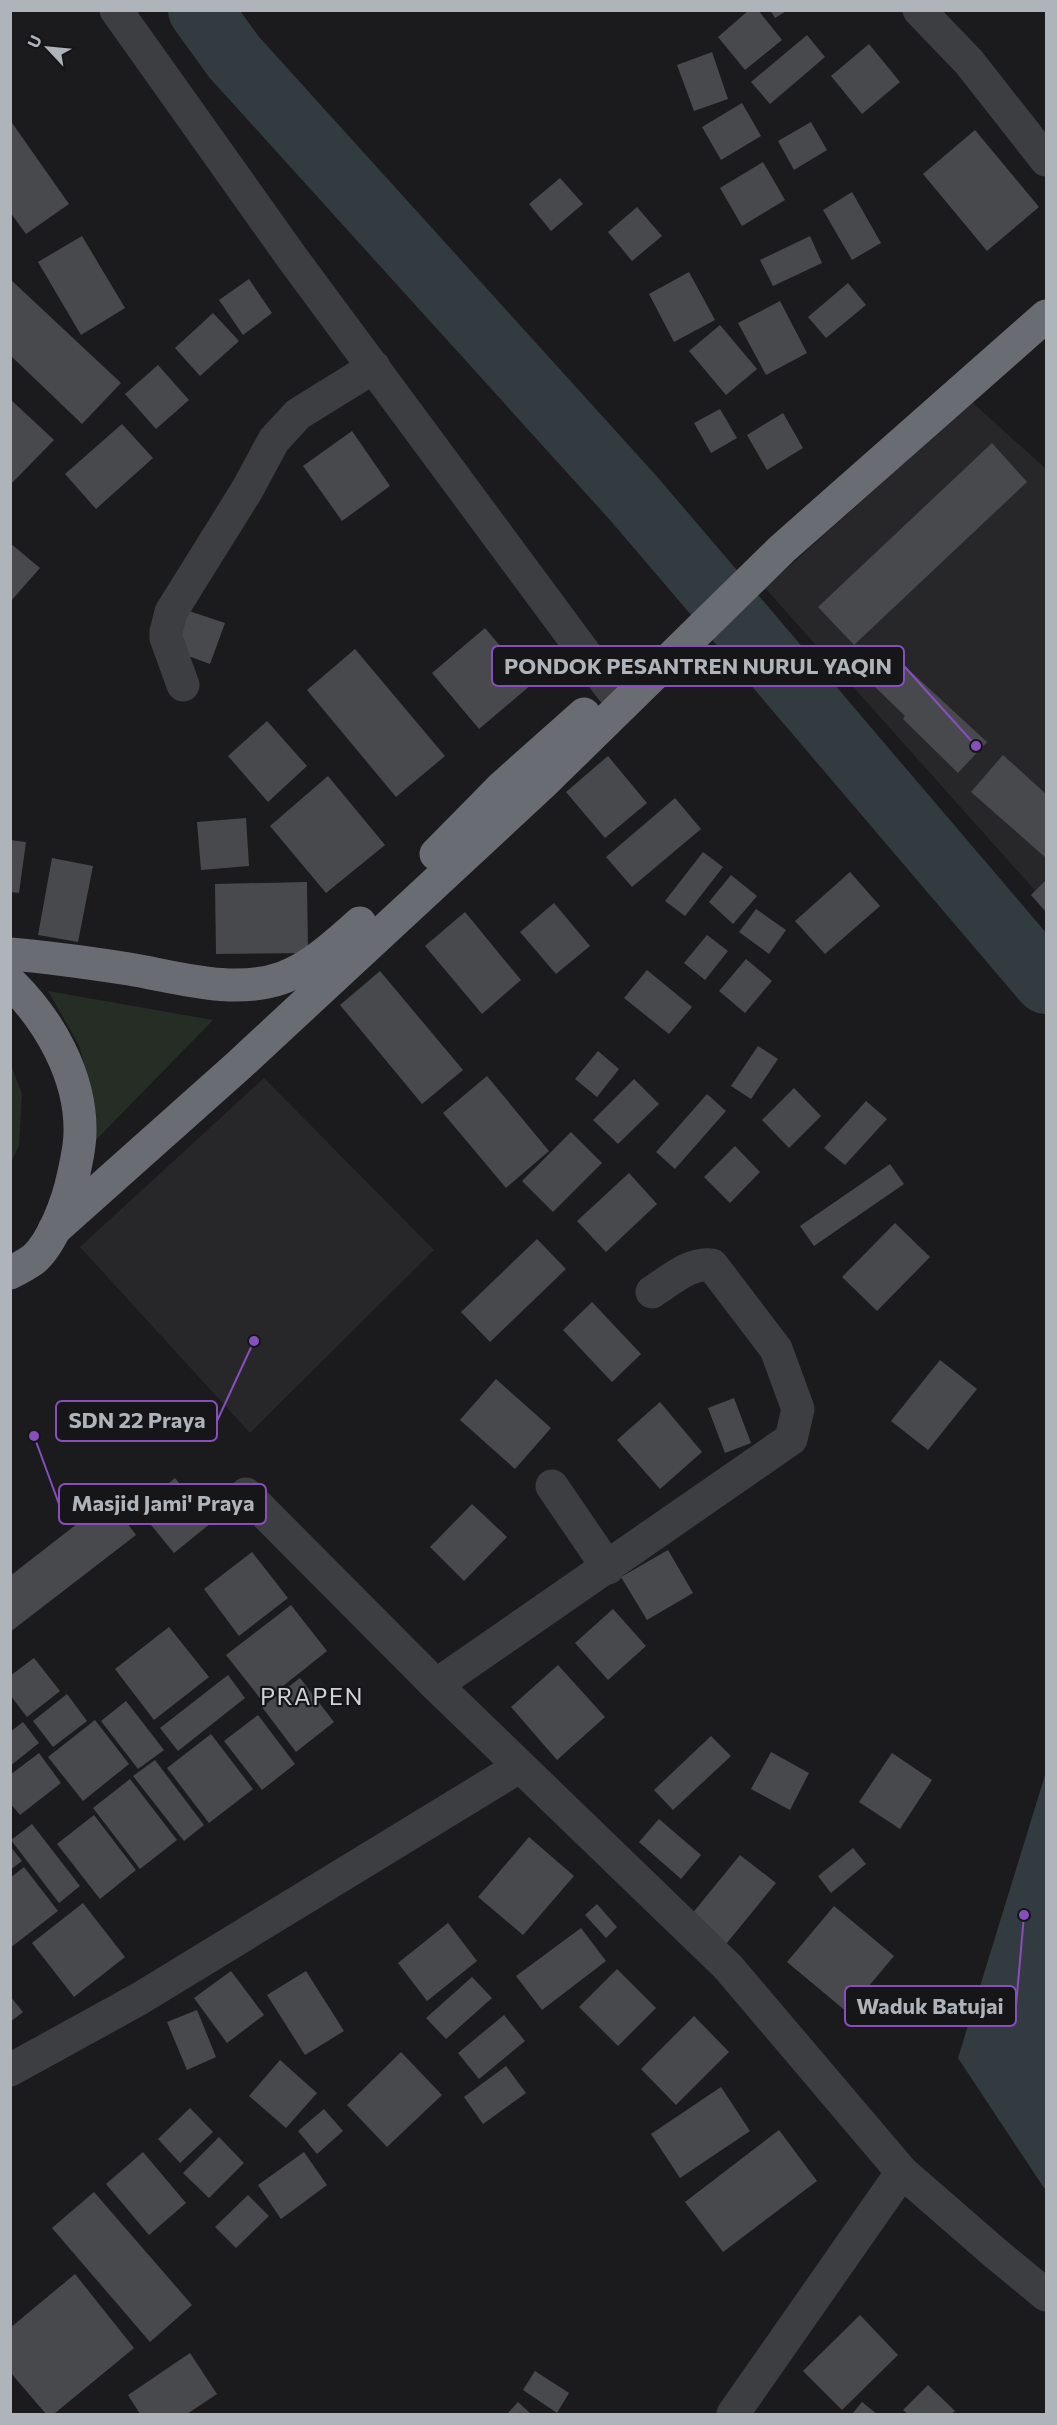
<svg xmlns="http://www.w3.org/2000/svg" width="1057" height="2425" font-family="Commissioner,sans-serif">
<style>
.built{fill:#27272a}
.green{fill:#252d25}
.water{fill:#323b40}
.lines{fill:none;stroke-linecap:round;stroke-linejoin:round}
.river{stroke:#323b40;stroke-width:64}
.building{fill:#48494d}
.minor{stroke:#3c3e41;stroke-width:33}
.highway{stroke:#696c72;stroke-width:33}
.labels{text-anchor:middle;stroke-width:4.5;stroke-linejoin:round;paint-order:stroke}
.quarter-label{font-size:24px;letter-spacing:1.5px;fill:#cfd2d7;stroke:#161618}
.leader{fill:none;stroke:#884ebe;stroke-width:2}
.callout-dot{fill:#884ebe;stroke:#161618;stroke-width:2}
.callout{fill:#161618;stroke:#884ebe;stroke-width:2}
.callout-label{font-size:22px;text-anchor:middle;font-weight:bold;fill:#afb4bb}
</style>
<rect width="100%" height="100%" fill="#1b1b1d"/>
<g class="built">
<path d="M972,402L1046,469V903L765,588Z"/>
<path d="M264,1078L434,1250L250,1433L80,1247Z"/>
</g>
<g class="green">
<path d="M48,991L213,1020L89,1147L91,1091L79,1045Z"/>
<path d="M11,1065L22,1094L19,1145L11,1163Z"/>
</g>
<path class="water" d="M1046,1772V2191L958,2058Z"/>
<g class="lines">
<path class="river" d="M200,10L234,57L635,500L1046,982"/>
</g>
<g class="building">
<path d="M749,10H758L782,40L745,70L718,37Z"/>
<path d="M770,10H788L775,18Z"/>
<path d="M807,35L825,57L770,104L751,82Z"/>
<path d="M869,44L900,82L862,114L831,76Z"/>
<path d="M712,52L728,99L694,111L677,65Z"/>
<path d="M742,103L761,136L721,160L702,127Z"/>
<path d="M10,120L69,204L26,234L10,212Z"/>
<path d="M811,122L827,150L794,170L778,141Z"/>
<path d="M975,130L1039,207L987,251L923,174Z"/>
<path d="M763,162L785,200L742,226L720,188Z"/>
<path d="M560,178L583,204L551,231L529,204Z"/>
<path d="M852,192L881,243L852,260L823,210Z"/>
<path d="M637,207L662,236L632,261L608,232Z"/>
<path d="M82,236L125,308L81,335L38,262Z"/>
<path d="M810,236L822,263L773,286L760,260Z"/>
<path d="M689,272L715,320L674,342L649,294Z"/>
<path d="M10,279L121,383L82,424L10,355Z"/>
<path d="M249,279L272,313L243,335L219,300Z"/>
<path d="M848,283L866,305L826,338L808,317Z"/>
<path d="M780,301L807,353L766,375L738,323Z"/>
<path d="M213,313L239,341L200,376L175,348Z"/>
<path d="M720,325L757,369L726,395L689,351Z"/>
<path d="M158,365L189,400L156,429L125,394Z"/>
<path d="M10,399L54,440L10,485Z"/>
<path d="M720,409L737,438L711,453L694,423Z"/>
<path d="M783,413L803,448L767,470L747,435Z"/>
<path d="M122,424L153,458L96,509L65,474Z"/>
<path d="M352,431L390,486L342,521L303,466Z"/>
<path d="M992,443L1027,482L854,645L818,607Z"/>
<path d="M10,543L40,568L10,602Z"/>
<path d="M186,610L225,623L210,664L172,650Z"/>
<path d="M485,628L532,684L479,729L432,673Z"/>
<path d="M355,649L445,756L396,797L307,690Z"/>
<path d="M896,658L987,742L958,773L903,719L905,716L871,683Z"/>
<path d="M267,721L307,766L268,802L228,756Z"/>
<path d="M1003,755L1046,794V858L971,792Z"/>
<path d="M608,756L647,803L605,838L566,792Z"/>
<path d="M328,776L385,845L326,893L270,826Z"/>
<path d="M675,798L701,829L632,887L606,857Z"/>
<path d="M246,818L249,866L201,870L197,822Z"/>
<path d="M10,840L26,842L19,893L10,892Z"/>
<path d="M703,852L723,867L685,916L665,901Z"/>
<path d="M52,858L93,866L78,942L38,935Z"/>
<path d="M850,872L880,906L825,954L795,921Z"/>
<path d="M731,875L757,896L733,924L709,902Z"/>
<path d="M1046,880V912L1031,895Z"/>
<path d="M307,882L308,953L216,954L215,884Z"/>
<path d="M554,903L590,946L556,974L520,932Z"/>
<path d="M756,909L786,930L769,954L739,932Z"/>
<path d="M465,912L521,980L482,1014L425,946Z"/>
<path d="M707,935L728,951L705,980L684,963Z"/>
<path d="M746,959L772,981L745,1013L719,991Z"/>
<path d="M647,970L692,1007L669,1034L624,998Z"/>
<path d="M380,971L463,1070L422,1104L340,1005Z"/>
<path d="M758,1046L778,1059L751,1099L731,1086Z"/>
<path d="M598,1051L619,1069L597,1097L575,1079Z"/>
<path d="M487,1076L549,1151L506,1188L443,1113Z"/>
<path d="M634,1079L659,1104L618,1144L593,1120Z"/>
<path d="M794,1088L821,1116L789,1148L762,1120Z"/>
<path d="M707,1094L726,1111L675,1169L656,1152Z"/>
<path d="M866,1101L887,1119L845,1165L824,1148Z"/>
<path d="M571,1132L602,1163L553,1212L522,1181Z"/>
<path d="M735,1146L760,1172L730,1203L704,1177Z"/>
<path d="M890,1164L904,1184L814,1246L800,1226Z"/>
<path d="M629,1173L657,1204L606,1252L577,1221Z"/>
<path d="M895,1223L930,1257L877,1311L842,1277Z"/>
<path d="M537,1239L566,1269L490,1342L461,1312Z"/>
<path d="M592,1302L641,1354L612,1382L563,1330Z"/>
<path d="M940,1360L977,1389L928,1450L891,1421Z"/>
<path d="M496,1379L551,1428L515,1469L460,1420Z"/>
<path d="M734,1398L751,1443L725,1453L708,1408Z"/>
<path d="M660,1402L702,1452L660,1489L617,1440Z"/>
<path d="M175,1478L211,1523L174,1553L138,1509Z"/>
<path d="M109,1499L136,1535L10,1632V1576Z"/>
<path d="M472,1504L507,1537L464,1581L430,1547Z"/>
<path d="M668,1550L693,1593L647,1620L621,1577Z"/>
<path d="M252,1552L288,1598L239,1636L204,1589Z"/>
<path d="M291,1605L327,1651L263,1702L226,1655Z"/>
<path d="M613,1609L646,1646L608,1680L575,1643Z"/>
<path d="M169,1627L209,1677L154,1720L115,1669Z"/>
<path d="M34,1658L60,1691L27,1717L10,1695V1676Z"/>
<path d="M558,1665L605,1717L557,1760L511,1707Z"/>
<path d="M228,1675L245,1698L178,1751L160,1728Z"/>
<path d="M300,1678L334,1722L296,1752L262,1707Z"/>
<path d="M67,1694L87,1721L53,1747L33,1721Z"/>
<path d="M126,1701L164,1750L138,1769L101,1721Z"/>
<path d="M258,1715L295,1764L262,1790L224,1741Z"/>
<path d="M95,1720L129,1764L83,1801L48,1757Z"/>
<path d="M23,1722L39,1743L10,1766V1732Z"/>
<path d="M211,1734L253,1789L209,1823L167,1768Z"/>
<path d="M711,1736L731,1756L673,1810L654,1790Z"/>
<path d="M771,1752L809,1773L790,1810L751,1789Z"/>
<path d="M39,1753L61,1783L20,1815L10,1803V1775Z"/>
<path d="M892,1753L932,1780L900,1829L859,1802Z"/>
<path d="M155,1760L204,1825L184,1841L133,1776Z"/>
<path d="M130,1779L177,1840L140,1869L93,1808Z"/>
<path d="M94,1815L136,1870L100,1899L57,1844Z"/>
<path d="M659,1819L701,1855L681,1879L639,1842Z"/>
<path d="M32,1824L80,1886L59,1903L11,1840Z"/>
<path d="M529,1837L574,1876L523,1935L478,1897Z"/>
<path d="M10,1846L22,1861L10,1870Z"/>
<path d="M853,1848L866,1864L831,1893L818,1876Z"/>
<path d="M740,1855L776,1883L726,1944L691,1915Z"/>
<path d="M24,1867L58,1911L10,1948V1878Z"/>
<path d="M83,1903L125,1957L74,1997L32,1943Z"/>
<path d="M597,1904L617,1927L606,1938L585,1915Z"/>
<path d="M834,1906L894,1956L847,2012L787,1962Z"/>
<path d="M448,1923L477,1961L427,2001L398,1963Z"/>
<path d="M581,1928L606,1961L542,2010L516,1976Z"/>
<path d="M617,1969L656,2008L618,2046L579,2007Z"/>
<path d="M231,1971L264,2015L227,2043L194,1998Z"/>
<path d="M306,1971L344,2031L305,2055L267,1995Z"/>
<path d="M472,1977L492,1998L446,2039L426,2018Z"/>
<path d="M10,1996L23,2012L10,2022Z"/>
<path d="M197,2010L216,2057L187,2070L167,2022Z"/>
<path d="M504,2015L525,2041L479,2079L458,2053Z"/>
<path d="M694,2016L729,2052L676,2105L641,2069Z"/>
<path d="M401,2052L442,2095L387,2147L347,2105Z"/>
<path d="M280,2060L317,2093L286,2128L249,2096Z"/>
<path d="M506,2066L526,2093L483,2124L464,2097Z"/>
<path d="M721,2087L750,2131L680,2178L651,2134Z"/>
<path d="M190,2108L213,2132L180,2163L158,2139Z"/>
<path d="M324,2109L343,2131L317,2154L298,2131Z"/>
<path d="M779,2130L817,2181L723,2252L685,2202Z"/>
<path d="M219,2137L244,2163L209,2198L183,2173Z"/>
<path d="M143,2152L186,2203L149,2235L106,2184Z"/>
<path d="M304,2152L327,2185L281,2219L258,2185Z"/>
<path d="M94,2192L192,2305L150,2342L52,2228Z"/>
<path d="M248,2195L269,2216L236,2248L215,2227Z"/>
<path d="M75,2274L134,2348L54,2414H46L10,2372V2328Z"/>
<path d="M860,2315L898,2355L842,2410L803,2371Z"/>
<path d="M190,2353L217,2394L187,2414H140L128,2395Z"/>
<path d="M535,2371L569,2393L557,2413L523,2390Z"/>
<path d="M928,2385L955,2411L951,2414H908L903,2410Z"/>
<path d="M518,2402L531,2414H507Z"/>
<path d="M862,2402L877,2414H852Z"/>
</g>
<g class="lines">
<g class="minor">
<path d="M116,10L293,259L612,690"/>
<path d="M919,10L969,62L1046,160"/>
<path d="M183,685L166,638V632L171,612L247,490L274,440L298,414L374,367"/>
<path d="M552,1486L608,1568"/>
<path d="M246,1494L436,1685L728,1967L902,2172L994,2252L1046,2295"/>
<path d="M436,1685L791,1439L798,1409L776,1349L712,1265C690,1262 671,1280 652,1292"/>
<path d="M10,2070L139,1999L519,1767"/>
<path d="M733,2414L902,2172"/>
</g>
<g class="highway">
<path d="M436,854L502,787L584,714"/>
<path d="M10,954C50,957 90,963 129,969C177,977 234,995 282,978C312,967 336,944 360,923"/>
<path d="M10,982C49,1020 81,1076 80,1132C80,1147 76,1163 73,1177C68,1201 53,1242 34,1259C27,1264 18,1269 10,1273"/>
<path d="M54,1230L238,1066L542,784L782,549L1046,316"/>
</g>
</g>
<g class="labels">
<g class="quarter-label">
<text x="312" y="1705">PRAPEN</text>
</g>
</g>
<path class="leader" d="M976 746L904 666M254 1341L217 1421M34 1436L59 1504M1024 1915L1016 2006"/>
<g class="callout-dot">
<circle cx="976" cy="746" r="6"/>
<circle cx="254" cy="1341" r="6"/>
<circle cx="34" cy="1436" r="6"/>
<circle cx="1024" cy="1915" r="6"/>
</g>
<g class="callout">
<rect x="492" y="646" width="412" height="40" rx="6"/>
<rect x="56" y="1401" width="161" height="40" rx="6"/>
<rect x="59" y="1484" width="207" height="40" rx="6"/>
<rect x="845" y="1986" width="171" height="40" rx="6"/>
</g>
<g class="callout-label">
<text x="698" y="674">PONDOK PESANTREN NURUL YAQIN</text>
<text x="137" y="1428">SDN 22 Praya</text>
<text x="163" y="1511">Masjid Jami' Praya</text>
<text x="930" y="2014">Waduk Batujai</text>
</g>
<rect width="1057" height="2425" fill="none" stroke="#afb4bb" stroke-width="24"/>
<g transform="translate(48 48) rotate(296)" stroke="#161618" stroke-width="4.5" paint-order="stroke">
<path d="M0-4.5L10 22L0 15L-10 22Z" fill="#afb4bb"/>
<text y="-9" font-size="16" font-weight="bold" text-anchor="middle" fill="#afb4bb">U</text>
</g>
</svg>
